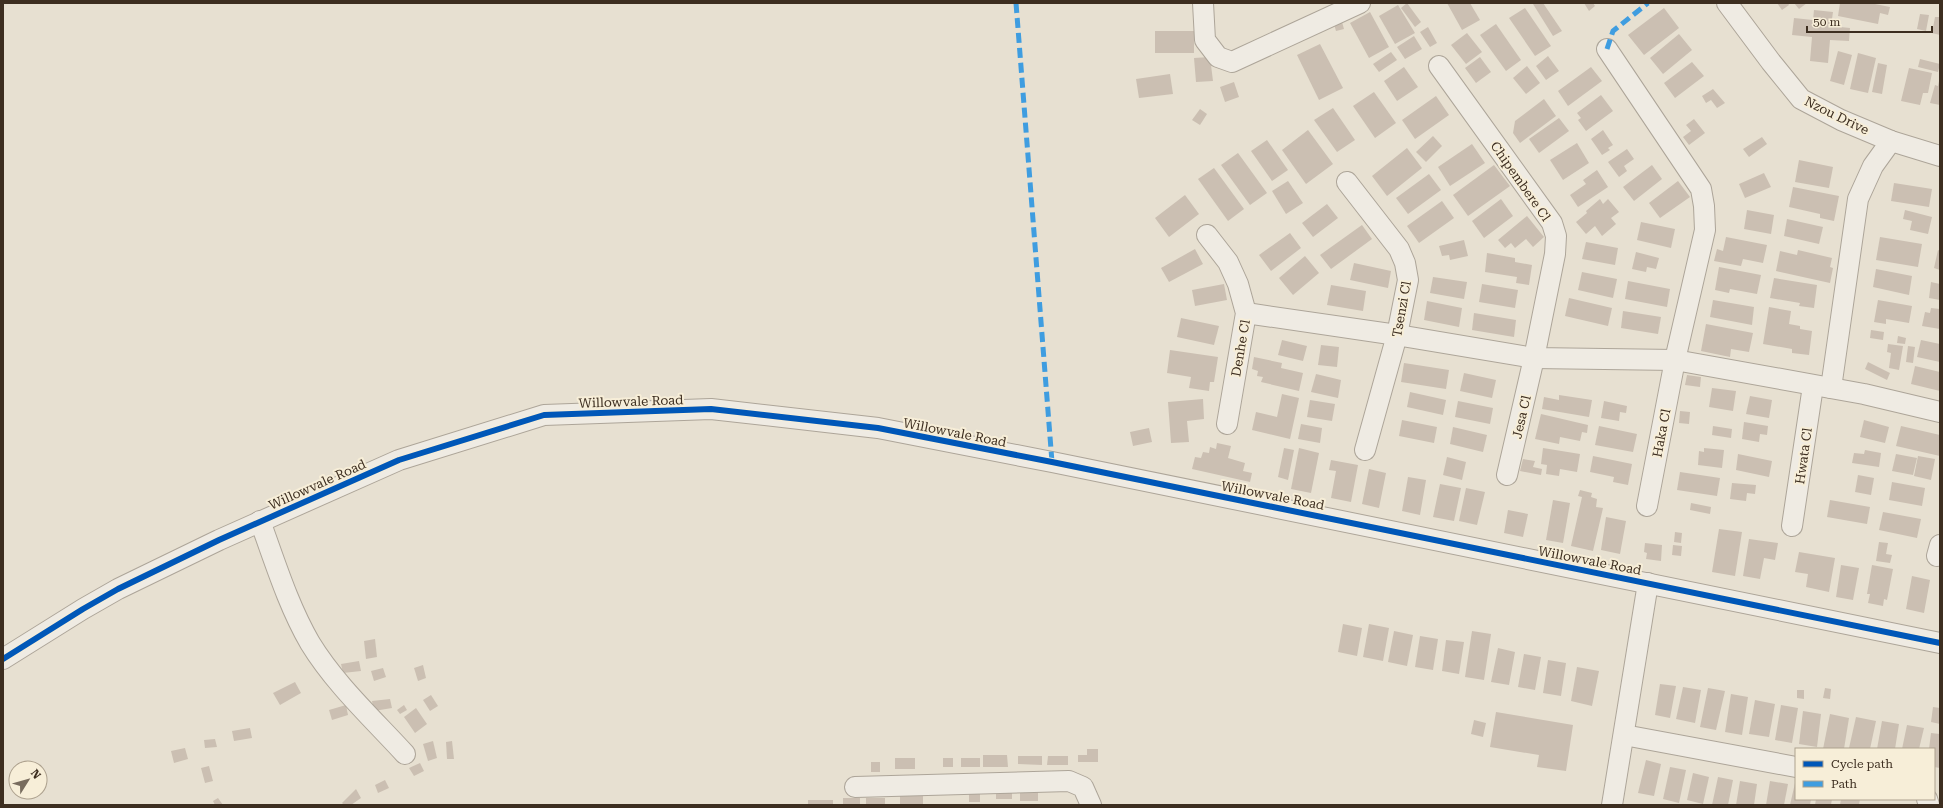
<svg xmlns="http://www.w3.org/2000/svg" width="1943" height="808" font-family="'Roboto Serif',serif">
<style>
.building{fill:#cbbfb2}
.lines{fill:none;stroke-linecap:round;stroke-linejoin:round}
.minor-casing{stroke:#ada599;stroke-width:22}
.minor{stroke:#efebe3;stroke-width:20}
.quiet{stroke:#3f9de0;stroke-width:5;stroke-dasharray:10 5;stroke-linecap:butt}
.cycleway-casing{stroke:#f7eed8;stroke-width:8}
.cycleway{stroke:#0057b8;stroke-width:6}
.labels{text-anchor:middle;stroke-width:4;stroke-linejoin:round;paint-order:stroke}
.street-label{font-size:13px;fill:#3d2e20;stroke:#f7eed8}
</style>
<rect width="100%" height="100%" fill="#e7e0d1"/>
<g class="building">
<path d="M1407,3L1421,22L1415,27L1401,8Z"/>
<path d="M1447,3H1470L1480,20L1462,30Z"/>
<path d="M1535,3H1543L1562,31L1553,36L1533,4Z"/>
<path d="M1584,3H1593L1595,6L1589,11Z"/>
<path d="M1777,3H1788L1789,5L1782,10Z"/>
<path d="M1794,3H1807L1799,9Z"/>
<path d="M1840,3H1870L1890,7L1888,15L1880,13L1878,24L1838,16Z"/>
<path d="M1398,5L1415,33L1395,44L1379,16Z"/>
<path d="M1525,8L1551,46L1535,56L1509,18Z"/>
<path d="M1664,8L1679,28L1644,55L1628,35Z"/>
<path d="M1814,10L1833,12L1831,26L1850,28L1849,41L1830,40L1828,63L1810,61L1812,37L1792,35L1794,18L1813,20Z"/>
<path d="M1370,12L1389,47L1369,58L1350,23Z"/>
<path d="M1920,14L1929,15L1926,31L1917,29Z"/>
<path d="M1935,17H1940V35L1932,33Z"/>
<path d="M1342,22L1344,29L1336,31L1334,24Z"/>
<path d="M1496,24L1521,60L1506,71L1480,35Z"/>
<path d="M1428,27L1437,43L1430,47L1420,32Z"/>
<rect x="1155" y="31" width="39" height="22"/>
<path d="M1467,33L1482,52L1466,64L1451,45Z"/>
<path d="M1679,34L1692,50L1663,74L1650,58Z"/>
<path d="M1414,36L1422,49L1405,59L1397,47Z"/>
<path d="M1320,44L1343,88L1319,100L1297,55Z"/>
<path d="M1838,51L1852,55L1844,85L1830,81Z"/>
<path d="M1391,52L1397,60L1379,72L1373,64Z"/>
<path d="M1858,53L1876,58L1868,93L1850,89Z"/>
<path d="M1548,56L1559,71L1546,80L1536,66Z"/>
<path d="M1210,57L1213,81L1196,82L1194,58Z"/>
<path d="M1480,57L1491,72L1476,83L1465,68Z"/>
<path d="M1920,59L1940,64L1938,72L1918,67Z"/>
<path d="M1692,62L1704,76L1675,98L1664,83Z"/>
<path d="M1878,63L1887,65L1882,94L1872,92Z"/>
<path d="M1527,66L1540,83L1526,94L1513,78Z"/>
<path d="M1404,67L1418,87L1397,101L1384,81Z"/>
<path d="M1591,67L1602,81L1568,106L1558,91Z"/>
<path d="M1909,68L1932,73L1928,93H1923L1920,105L1901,101Z"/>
<path d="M1170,74L1173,94L1139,98L1136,79Z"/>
<path d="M1939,81H1940V105L1930,103L1935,85L1938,86Z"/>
<path d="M1234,82L1239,97L1225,102L1220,87Z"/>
<path d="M1713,89L1725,103L1717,108L1711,100L1706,103L1702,96Z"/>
<path d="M1374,92L1396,123L1375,138L1353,106Z"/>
<path d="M1601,95L1613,111L1586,131L1578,120L1581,118L1577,113Z"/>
<path d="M1436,96L1449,115L1415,139L1402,120Z"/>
<path d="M1544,99L1556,116L1520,143L1513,133L1515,121Z"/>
<path d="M1333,108L1355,140L1337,152L1314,120Z"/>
<path d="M1200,109L1207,114L1200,125L1192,120Z"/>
<path d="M1559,118L1569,131L1539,153L1529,139Z"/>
<path d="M1694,119L1705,133L1689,145L1683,137L1691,131L1686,125Z"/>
<path d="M1308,130L1333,164L1306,184L1282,150Z"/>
<path d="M1603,130L1613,145L1608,148L1610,150L1602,155L1591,139Z"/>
<path d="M1433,136L1442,146L1426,162L1416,152Z"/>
<path d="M1762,137L1767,144L1749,157L1743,149Z"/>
<path d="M1267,140L1288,170L1272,181L1251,151Z"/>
<path d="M1577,143L1589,163L1563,180L1550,160Z"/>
<path d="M1472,144L1485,163L1450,186L1438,167Z"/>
<path d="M1407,148L1422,168L1387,196L1372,176Z"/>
<path d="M1627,149L1634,159L1624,166L1627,171L1619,177L1608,162Z"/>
<path d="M1238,153L1267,193L1250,205L1221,165Z"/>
<path d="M1799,160L1833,167L1829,188L1795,182Z"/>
<path d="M1494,165L1510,186L1468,216L1453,195Z"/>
<path d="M1652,165L1662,179L1634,201L1623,187Z"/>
<path d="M1214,168L1244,209L1228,221L1198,179Z"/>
<path d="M1597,170L1608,187L1578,207L1570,195L1586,184L1583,180Z"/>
<path d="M1764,173L1771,187L1745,198L1739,184Z"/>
<path d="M1429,174L1441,190L1408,214L1396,198Z"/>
<path d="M1288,181L1303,203L1286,214L1272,191Z"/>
<path d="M1678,181L1690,197L1660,218L1649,203Z"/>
<path d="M1894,183L1932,189L1929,207L1891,201Z"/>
<path d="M1793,187L1839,196L1834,221L1820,218V214L1789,207Z"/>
<path d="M1185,195L1199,214L1169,237L1155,218Z"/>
<path d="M1501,199L1513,216L1484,238L1472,221Z"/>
<path d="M1600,199L1603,204L1608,199L1619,212L1611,218L1616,224L1602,236L1595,226L1586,234L1576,222L1587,213L1586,211Z"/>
<path d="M1442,201L1454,218L1419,243L1407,226Z"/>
<path d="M1327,204L1338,218L1313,237L1302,223Z"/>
<path d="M1747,210L1774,215L1771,234L1744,229Z"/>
<path d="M1905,210L1932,217L1928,234L1910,230L1912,221L1903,219Z"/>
<path d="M1527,216L1544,237L1533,247L1526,239L1515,248L1511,243L1505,248L1498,240Z"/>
<path d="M1787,219L1823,227L1819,244L1784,236Z"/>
<path d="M1641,222L1675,229L1671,248L1637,240Z"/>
<path d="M1362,225L1372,239L1331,269L1320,255Z"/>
<path d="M1290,233L1301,248L1271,271L1259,255Z"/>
<path d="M1726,237L1767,245L1763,263L1743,259L1741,266L1714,261L1717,249L1723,251Z"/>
<path d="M1880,237L1922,244L1918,267L1876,260Z"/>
<path d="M1464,240L1468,256L1450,260L1449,255L1442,256L1439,246Z"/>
<path d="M1586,242L1618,248L1615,265L1582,259Z"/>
<path d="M1195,249L1203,264L1169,282L1161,268Z"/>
<path d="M1798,250L1832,258L1830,267L1833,268L1830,283L1776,271L1780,251L1797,255Z"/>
<path d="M1938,250L1940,251V270L1934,268Z"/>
<path d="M1636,252L1659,258L1656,269L1647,267L1646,272L1632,269Z"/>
<path d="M1487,253L1515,258V262L1532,265L1529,285L1516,283L1517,277L1485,272Z"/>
<path d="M1305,256L1319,273L1293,295L1279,278Z"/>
<path d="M1354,263L1391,271L1388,288L1350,280Z"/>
<path d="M1719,267L1761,275L1757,294L1730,289L1729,293L1715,290Z"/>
<path d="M1876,269L1912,276L1909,295L1873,287Z"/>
<path d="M1582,272L1617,279L1613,298L1578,290Z"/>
<path d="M1433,277L1467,282L1464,299L1430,293Z"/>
<path d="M1774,278L1817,285L1814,308L1799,306L1800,303L1770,298Z"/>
<path d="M1628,281L1670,289L1667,307L1625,299Z"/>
<path d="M1931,282L1940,284V300L1929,298Z"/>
<path d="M1224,284L1227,300L1195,306L1192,290Z"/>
<path d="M1482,284L1518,290L1515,308L1479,302Z"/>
<path d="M1331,285L1366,291L1363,311L1327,305Z"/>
<path d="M1569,298L1612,308L1608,326L1565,316Z"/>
<path d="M1713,300L1754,307L1752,325L1710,317Z"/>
<path d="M1878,300L1912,306L1909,323L1886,319V324L1874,322Z"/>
<path d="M1427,301L1462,308L1459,327L1424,320Z"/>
<path d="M1769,307L1791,311L1789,324L1800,326V329L1812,331L1809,355L1792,353V349L1763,344Z"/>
<path d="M1931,308L1940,309V329L1922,326L1925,312L1930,313Z"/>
<path d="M1623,311L1661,317L1658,334L1621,328Z"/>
<path d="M1474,313L1516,320L1514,337L1472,330Z"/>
<path d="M1181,318L1219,326L1214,345L1177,337Z"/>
<path d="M1706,324L1753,333L1749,352L1731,349L1730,357L1701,351Z"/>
<path d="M1871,330L1884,332L1883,340L1870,338Z"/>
<path d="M1898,336L1906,338L1905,344L1897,343Z"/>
<path d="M1282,340L1307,346L1303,361L1278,355Z"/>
<path d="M1921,340L1940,344V362L1917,357Z"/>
<path d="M1888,344L1903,346L1899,370L1889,368L1891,353L1887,352Z"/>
<path d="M1321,345L1339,347L1337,367L1318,365Z"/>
<path d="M1908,346L1915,347L1913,363L1906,362Z"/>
<path d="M1170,350L1218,357L1214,382H1210L1209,391L1189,388L1191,377L1167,373Z"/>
<path d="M1254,357L1282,363L1281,368L1303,373L1299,391L1261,382L1263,377L1257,376L1258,371L1252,369Z"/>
<path d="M1868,362L1890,373L1887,380L1865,369Z"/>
<path d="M1404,363L1449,370L1446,389L1401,382Z"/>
<path d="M1915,366L1940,372V391L1911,384Z"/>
<path d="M1464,373L1496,380L1492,398L1460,391Z"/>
<path d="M1316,374L1341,380L1338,398L1311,392Z"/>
<path d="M1687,375L1701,377L1700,387L1685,385Z"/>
<path d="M1712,388L1736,391L1733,411L1709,407Z"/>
<path d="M1410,392L1446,400L1443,415L1407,407Z"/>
<path d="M1282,394L1299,398L1290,439L1252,430L1256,412L1277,417Z"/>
<path d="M1559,395L1592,400L1589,417L1542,409L1544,397L1559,400Z"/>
<path d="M1750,396L1772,400L1769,418L1746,414Z"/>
<path d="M1203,399L1204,419L1187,421L1189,442L1171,443L1168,402Z"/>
<path d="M1310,400L1335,404L1332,421L1307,417Z"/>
<path d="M1458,401L1493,408L1490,424L1455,417Z"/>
<path d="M1604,401L1627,406L1626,413L1620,412L1619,421L1601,418Z"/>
<path d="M1680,411L1690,412L1689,424L1679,423Z"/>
<path d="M1541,414L1588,425L1587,433L1582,432L1580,441L1560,437L1559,444L1535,439Z"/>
<path d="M1402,420L1437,427L1434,443L1399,436Z"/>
<path d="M1864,420L1889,427L1885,443L1860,437Z"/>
<path d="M1744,422L1768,426L1767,435L1760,434L1759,442L1742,439Z"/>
<path d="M1301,424L1322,428L1320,443L1298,439Z"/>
<path d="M1599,426L1637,434L1633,452L1595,445Z"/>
<path d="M1713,426L1732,429L1731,438L1712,435Z"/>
<path d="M1901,426L1940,435V456L1896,446Z"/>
<path d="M1453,427L1487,435L1483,452L1450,444Z"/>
<path d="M1149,428L1152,442L1133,446L1130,432Z"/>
<path d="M1217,443L1231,446L1228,458L1245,463L1243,471L1252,473L1250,482L1192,469L1195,457L1201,458L1203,452L1209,453L1210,447L1216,449Z"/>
<path d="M1284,448L1294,450L1288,480L1278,477Z"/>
<path d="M1299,448L1319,453L1311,493L1291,489Z"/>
<path d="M1543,448L1580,454L1577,472L1560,469L1559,476L1546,474L1547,465L1541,464Z"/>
<path d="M1704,448L1724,450L1722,468L1698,465L1699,451L1704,452Z"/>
<path d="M1865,450L1881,453L1879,467L1852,463L1854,453L1864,454Z"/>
<path d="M1738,454L1772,461L1769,477L1736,470Z"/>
<path d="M1896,454L1917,458L1913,475L1892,471Z"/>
<path d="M1593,456L1632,464L1628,485L1613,482L1614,477L1590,472Z"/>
<path d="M1918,456L1935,459L1931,480L1914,476Z"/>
<path d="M1447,457L1466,462L1462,480L1443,475Z"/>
<path d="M1523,459L1535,461L1533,467L1542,469L1541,475L1520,471Z"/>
<path d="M1331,460L1358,465L1351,502L1331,498L1336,471L1329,470Z"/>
<path d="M1369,469L1386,473L1379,508L1362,504Z"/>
<path d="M1680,472L1720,478L1717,496L1677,490Z"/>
<path d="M1858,475L1874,478L1871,495L1855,492Z"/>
<path d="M1408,477L1426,480L1420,515L1402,511Z"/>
<path d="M1892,482L1925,488L1922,506L1889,500Z"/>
<path d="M1732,483L1756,485L1755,494L1747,493L1746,501L1730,499Z"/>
<path d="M1440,484L1461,488L1454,521L1433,517Z"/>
<path d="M1466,488L1485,492L1477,525L1459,521Z"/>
<path d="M1580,490L1592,493L1591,497L1597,499L1596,507L1603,508L1593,551L1571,546L1582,497L1578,496Z"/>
<path d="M1553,500L1570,503L1563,543L1546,540Z"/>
<path d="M1830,500L1870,507L1867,524L1827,517Z"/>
<path d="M1691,503L1711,507L1710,514L1690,510Z"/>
<path d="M1508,510L1528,514L1523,537L1504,533Z"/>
<path d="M1883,512L1921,519L1917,538L1879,530Z"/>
<path d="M1606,517L1626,521L1620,554L1601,550Z"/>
<path d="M1719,529L1742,532L1735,576L1712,572Z"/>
<path d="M1675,532L1682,533L1681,543L1674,542Z"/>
<path d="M1749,539L1778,543L1775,560L1764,558L1760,579L1743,576Z"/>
<path d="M1879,542L1888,543L1886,554L1892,555L1890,563L1876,561Z"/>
<path d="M1645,543L1662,545L1661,561L1646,559L1647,553L1644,552Z"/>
<path d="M1673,545L1682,546L1681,556L1672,555Z"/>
<path d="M1799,552L1835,558L1829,592L1806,587L1808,574L1795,572Z"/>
<path d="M1841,565L1859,568L1853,600L1836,597Z"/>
<path d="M1872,565L1893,569L1887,600L1884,599L1883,606L1868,603L1870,594H1867Z"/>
<path d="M1912,576L1930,580L1924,613L1906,609Z"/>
<path d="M1343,624L1362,628L1357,656L1338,652Z"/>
<path d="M1369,624L1389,628L1383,661L1363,657Z"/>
<path d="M1394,631L1413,635L1407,666L1388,662Z"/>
<path d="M1472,631L1491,634L1484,680L1465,677Z"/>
<path d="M1420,636L1438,639L1433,670L1415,667Z"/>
<path d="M375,639L377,657L366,659L364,641Z"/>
<path d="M1446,640L1464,642L1459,674L1442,671Z"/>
<path d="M1498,648L1515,652L1509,685L1491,682Z"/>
<path d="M1524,654L1541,657L1535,690L1518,687Z"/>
<path d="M1548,660L1566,663L1561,696L1543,693Z"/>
<path d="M359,661L361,671L343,673L341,664Z"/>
<path d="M423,665L426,678L418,681L414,668Z"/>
<path d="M1577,667L1599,671L1592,706L1571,701Z"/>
<path d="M383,668L386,677L374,681L371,671Z"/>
<path d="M295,682L301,693L280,705L273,693Z"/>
<path d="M1660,684L1676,686L1670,718L1655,715Z"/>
<path d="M1683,687L1701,690L1695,723L1676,719Z"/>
<path d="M1708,688L1725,691L1716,730L1700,727Z"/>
<path d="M1825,688L1831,689L1830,699L1823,698Z"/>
<path d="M1797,690H1804V699L1797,698Z"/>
<path d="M1731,694L1748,697L1742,735L1725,732Z"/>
<path d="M431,695L438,706L430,711L423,700Z"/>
<path d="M390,699L392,708L374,711L372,701Z"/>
<path d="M1755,700L1775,704L1769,737L1749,734Z"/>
<path d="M346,705L348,715L332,720L329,710Z"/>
<path d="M404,705L407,710L400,714L397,710Z"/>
<path d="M1781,705L1798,708L1792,743L1775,740Z"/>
<path d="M1933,707L1940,708V724L1931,722Z"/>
<path d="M416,708L427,724L415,733L404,717Z"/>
<path d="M1803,711L1821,714L1817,747L1799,744Z"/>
<path d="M1496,712L1573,725L1566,771L1537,767L1539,755L1490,747Z"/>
<path d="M1830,714L1849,718L1844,749H1823Z"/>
<path d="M1856,717L1876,721L1870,749L1849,748Z"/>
<path d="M1474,720L1486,723L1483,737L1471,734Z"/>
<path d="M1882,721L1899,724L1895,749H1877Z"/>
<path d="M1907,725L1924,728L1919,749H1902Z"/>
<path d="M250,728L252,738L234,741L232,731Z"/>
<path d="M1931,733L1940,734V768L1934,767V749H1929Z"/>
<path d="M215,739L217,747L205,748L204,740Z"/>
<path d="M433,741L437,758L428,761L423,744Z"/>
<path d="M452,741L454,759H447L446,742Z"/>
<path d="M185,748L188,759L174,763L171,751Z"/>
<path d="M1087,749H1098V762H1078V755H1087Z"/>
<path d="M983,755H1007L1008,767H983Z"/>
<path d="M1018,756H1042V765L1018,764Z"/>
<path d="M1048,756H1068V765H1047Z"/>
<rect x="895" y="758" width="20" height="11"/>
<rect x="943" y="758" width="10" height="9"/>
<rect x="961" y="758" width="19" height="9"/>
<path d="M1646,760L1661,764L1654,796L1638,793Z"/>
<rect x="871" y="762" width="9" height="10"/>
<path d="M420,763L424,771L414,776L409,768Z"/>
<path d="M209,766L213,781L205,783L201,768Z"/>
<path d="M1670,767L1686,770L1679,803L1663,799Z"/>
<path d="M1693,773L1709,777L1703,804L1687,800Z"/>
<path d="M1718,777L1733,780L1728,805H1712Z"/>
<path d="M385,780L389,788L378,793L375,785Z"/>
<path d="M1740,781L1757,784L1754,805H1736Z"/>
<path d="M1770,781L1788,784L1784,805H1766Z"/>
<path d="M1795,783L1796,799H1811L1810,805H1790Z"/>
<path d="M356,789L361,798L351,805H344L342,803Z"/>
<rect x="996" y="791" width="16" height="8"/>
<rect x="1020" y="792" width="18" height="9"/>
<rect x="969" y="793" width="11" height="9"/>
<path d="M900,795L923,796V804H900Z"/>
<path d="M218,798L223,805H215L213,801Z"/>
<rect x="843" y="798" width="17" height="7"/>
<rect x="866" y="798" width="19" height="7"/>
<path d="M1816,799H1832L1831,805H1815Z"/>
<path d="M1841,799H1860L1859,805H1840Z"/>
<rect x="808" y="800" width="25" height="5"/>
</g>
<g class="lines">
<g class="minor-casing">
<g id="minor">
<path d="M1203,3L1205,40L1218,57L1232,62L1360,3"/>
<path d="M1727,3L1771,62L1801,99L1841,120L1891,141L1940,156"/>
<path d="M1607,49L1701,189L1704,206L1705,230L1675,360L1647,506"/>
<path d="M1439,66L1552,223L1556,236L1555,254L1534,358L1507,475"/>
<path d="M1347,182L1399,249L1405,263L1408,280L1397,335L1365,450"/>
<path d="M1207,235L1228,262L1238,284L1246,313L1227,424"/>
<path d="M1246,313L1397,335L1534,358L1675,360L1864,394L1940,412"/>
<path d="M1831,388L1858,199L1873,166L1891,141"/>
<path d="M260,521C275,562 288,605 310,643C335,684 372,718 405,754"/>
<path d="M1792,526L1813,386"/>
<path d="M1937,556L1940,545"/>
<path d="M3,659L83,609L118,589L219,540L399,460L544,415L711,409L878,428L1052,462L1940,643"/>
<path d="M1624,735L1796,767"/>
<path d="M855,787L1069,781L1083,787L1091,805"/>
<path d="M1927,799L1929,805"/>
<path d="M1612,805L1648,583"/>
</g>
</g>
<use href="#minor" class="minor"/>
<g class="quiet">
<path d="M1016,3L1052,462"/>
<path d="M1607,49L1613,31L1648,3"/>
</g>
<g class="cycleway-casing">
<path id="cycleway" d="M3,659L83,609L118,589L219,540L399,460L544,415L711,409L878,428L1052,462L1940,643"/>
</g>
<use href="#cycleway" class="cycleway"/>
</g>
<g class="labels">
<g class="street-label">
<text transform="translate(1837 115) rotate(26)" y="5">Nzou Drive</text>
<text transform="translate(1521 181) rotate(55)" y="5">Chipembere Cl</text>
<text transform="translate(1401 309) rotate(-80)" y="5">Tsenzi Cl</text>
<text transform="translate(1240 348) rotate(-80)" y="5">Denhe Cl</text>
<text transform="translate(631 401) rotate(-2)" y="5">Willowvale Road</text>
<text transform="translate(1521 417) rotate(-77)" y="5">Jesa Cl</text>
<text transform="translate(955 432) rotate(11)" y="5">Willowvale Road</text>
<text transform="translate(1661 433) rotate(-79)" y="5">Haka Cl</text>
<text transform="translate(1803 456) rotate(-82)" y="5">Hwata Cl</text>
<text transform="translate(317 484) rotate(-24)" y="5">Willowvale Road</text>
<text transform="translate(1273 495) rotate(11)" y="5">Willowvale Road</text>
<text transform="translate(1590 560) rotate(11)" y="5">Willowvale Road</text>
</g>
</g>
<rect width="1943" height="808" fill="none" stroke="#3d2e20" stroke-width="8"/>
<rect x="1795" y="748" width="140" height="52" fill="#f7eed8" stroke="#ada18e"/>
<rect x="1803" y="761" width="20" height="6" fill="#0057b8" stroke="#ada18e"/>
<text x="1831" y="768" font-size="12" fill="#3d2e20">Cycle path</text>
<rect x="1803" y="781" width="20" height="6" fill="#3f9de0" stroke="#ada18e"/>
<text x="1831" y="788" font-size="12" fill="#3d2e20">Path</text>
<g transform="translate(28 780) rotate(53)"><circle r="19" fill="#f7eed8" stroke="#ada18e"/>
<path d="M0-3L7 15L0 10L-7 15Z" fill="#786c5e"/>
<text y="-6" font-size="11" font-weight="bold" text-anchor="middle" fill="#3d2e20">N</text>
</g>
<path d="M1807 26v6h125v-6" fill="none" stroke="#3d2e20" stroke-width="2"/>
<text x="1813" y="26" font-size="12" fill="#3d2e20" stroke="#f7eed8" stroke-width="3" paint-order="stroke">50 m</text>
</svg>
